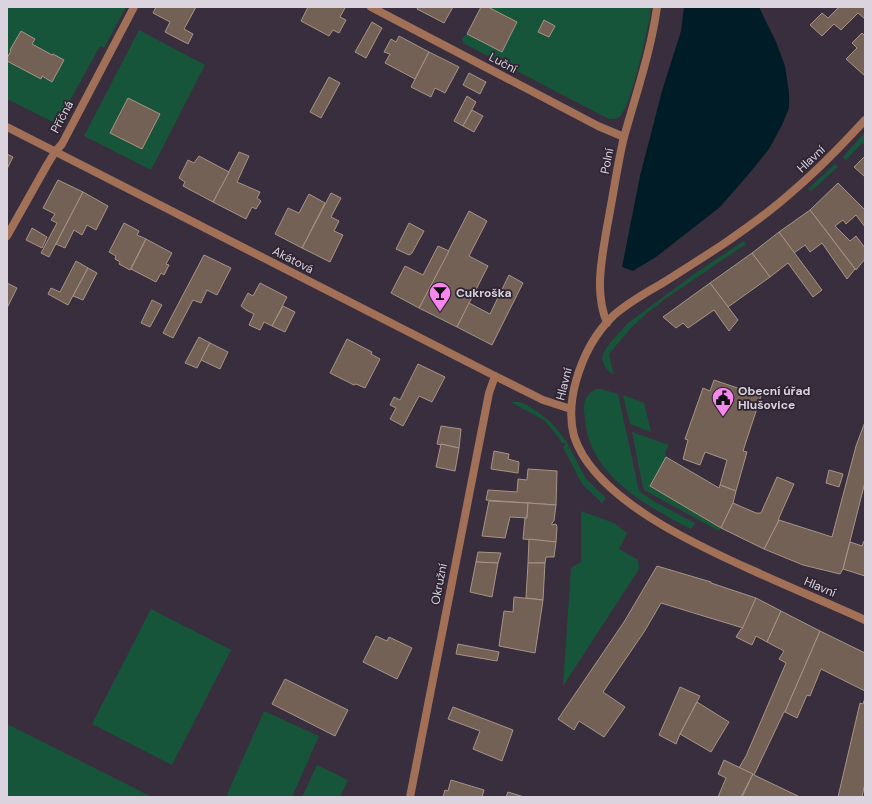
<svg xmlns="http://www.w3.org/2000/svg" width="872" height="804" font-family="'DM Sans',sans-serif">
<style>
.green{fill:#17553b}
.water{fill:#001d27}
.building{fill:#746155;stroke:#a79487}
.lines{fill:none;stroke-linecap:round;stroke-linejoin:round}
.minor{stroke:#a27057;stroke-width:8}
.tertiary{stroke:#a27057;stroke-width:8}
.labels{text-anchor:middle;stroke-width:3.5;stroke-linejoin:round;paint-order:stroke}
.street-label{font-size:12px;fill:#dbd4de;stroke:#2e2433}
.poi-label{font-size:12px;font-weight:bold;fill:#dbd4de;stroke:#2e2433;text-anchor:start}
</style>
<rect width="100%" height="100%" fill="#382e3d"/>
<g class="green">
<path d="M7,7H126L104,48L100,46L57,124L7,99Z"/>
<path d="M488,7H651L650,17C646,35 631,109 619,117C615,120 610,119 607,118L463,43L462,40L464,36L467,34L502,52L517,22Z"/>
<path d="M139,30L205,65L151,170L84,136Z"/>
<path d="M865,132V145L862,143L846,160L843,157Z"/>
<path d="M835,164L838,167L811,191L808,189Z"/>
<path d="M744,241L746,244L662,301L658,305L648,312L630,329L609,354L614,375C607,371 600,362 603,354C607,345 621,331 628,323L697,272Z"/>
<path d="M596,389H601L618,394L639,491L655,502L695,523L691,529C652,509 601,482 588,436C586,430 586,424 585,418C583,405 583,396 596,389Z"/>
<path d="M623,395L644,403L651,432L630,424Z"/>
<path d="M511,402H520L527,405L539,413L552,423L566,441L586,479L606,498L602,503L583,485L579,478L563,447L565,445V443H562L559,438L545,421Z"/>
<path d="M632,432L669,445L665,452L666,457L650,486L721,528L719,531L644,490L643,487Z"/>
<path d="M581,511L614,523L627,533L619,549L638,560L639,569L563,686L571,568L581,562Z"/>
<path d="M151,609L231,650L172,765L92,724Z"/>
<path d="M264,711L319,736L292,797H226Z"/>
<path d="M7,724L152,797H7Z"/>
<path d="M317,765L348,780L340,797H302Z"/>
</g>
<path class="water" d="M684,7H759L776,42L785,66L789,92V108L782,125L769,149L748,175L720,207L656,257L633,271L622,267L640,176L662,91L681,31Z"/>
<g class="building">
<path d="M156,7H196L184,29L193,34L188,44L165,32L170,22L153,13Z"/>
<path d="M308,7H343L345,8L340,17L346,20L339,33L333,30L329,36L301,21Z"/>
<path d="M418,7H453L444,23L417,9Z"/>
<path d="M481,7H488L517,22L502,52L467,34Z"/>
<path d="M839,7H865V19L858,13L841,30L834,24L822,36L810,25L822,13L828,18Z"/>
<path d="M544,20L555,26L549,37L538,32Z"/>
<path d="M372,22L382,28L366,58L355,52Z"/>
<path d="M21,31L35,39L32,44L52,55L53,54L64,60L52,82L42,76L41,79L7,61V58L11,51L10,50Z"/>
<path d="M862,33L865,36V76L846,59L857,48L852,43Z"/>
<path d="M399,36L429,52L415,79L385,63L390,54L384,52L391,39L396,42Z"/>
<path d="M429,52L459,67L445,93L435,88L431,97L411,87Z"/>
<path d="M469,73L486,82L480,94L463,85Z"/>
<path d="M329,77L340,83L321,118L310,112Z"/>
<path d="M467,96L476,102L463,126L454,121Z"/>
<path d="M128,98L160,114L142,149L110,133Z"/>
<path d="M472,110L483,116L474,132L463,126Z"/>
<path d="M239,152L249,156L237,182L260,192L257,198L261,201L256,209L252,207L246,219L213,202Z"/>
<path d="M7,154L13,157L7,169Z"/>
<path d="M199,156L229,172L213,202L183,186L185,182L179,178L188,160L194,163Z"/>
<path d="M865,156V177L854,167Z"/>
<path d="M58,180L83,192L49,257L41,253L57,223L51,220L55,214L43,208Z"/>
<path d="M838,183L865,210V227L856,215L846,224L843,220L835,226L850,241L856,236L865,248V259L856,270L810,210Z"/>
<path d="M83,192L108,206L96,230L87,225L82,235L74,230L65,248L56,244Z"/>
<path d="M331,193L341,198L331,217L339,221L334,231L343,235L330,262L302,248Z"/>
<path d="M309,194L325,203L302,248L275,234L288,208L299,213Z"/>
<path d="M810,210L855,269L847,279L822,243L810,252L805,245L794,253L779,232Z"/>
<path d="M469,211L487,221L469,256L488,266L457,327L419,308Z"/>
<path d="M124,223L139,231L137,235L146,239L130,270L119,264L120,262L115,259L116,256L109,252Z"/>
<path d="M409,223L424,231L412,253L409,255L396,249Z"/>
<path d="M32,228L47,237L42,248L26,240Z"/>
<path d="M779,232L822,290L813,297L788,263L770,277L752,253Z"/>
<path d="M146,239L172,253L166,264L169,265L164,275L161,273L156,282L131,269Z"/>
<path d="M438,246L449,251L419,308L391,293L405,266L423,275Z"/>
<path d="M752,253L770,277L728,307L710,283Z"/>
<path d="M204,255L231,268L217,295L207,290L201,303L193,300L173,338L163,333Z"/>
<path d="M76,261L88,268L68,305L48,294L51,288L60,292Z"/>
<path d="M88,268L97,273L83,300L73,296Z"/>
<path d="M509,275L523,283L492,345L457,327L469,303L490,314Z"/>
<path d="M7,283L17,288L7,308Z"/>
<path d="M260,283L287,297L272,326L264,322L260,330L249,325L254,314L246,310L241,306L248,293L253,296Z"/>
<path d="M710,283L738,320L729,331L714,310L688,328L683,323L676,328L663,317Z"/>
<path d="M152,300L162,305L150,327L141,323Z"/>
<path d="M283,306L295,312L285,332L272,326Z"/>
<path d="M199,337L210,343L197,368L185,363Z"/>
<path d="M347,339L372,352L371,354L380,359L365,388L356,384L354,385L330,373Z"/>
<path d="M210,343L228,352L220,369L201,360Z"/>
<path d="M418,364L445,377L432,402L419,396L403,426L390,419L396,408L390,405L394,397L400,400Z"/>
<path d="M714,380L761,396L743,451L747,452L736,491L720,485L727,460L705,452L700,465L683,459L688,440L685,439L703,388L710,391Z"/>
<path d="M865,422V482L843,569L840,574L803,565L764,549L779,520L832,537L856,446Z"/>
<path d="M441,426L461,429L459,448L441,444V445L437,444Z"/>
<path d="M441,444L459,448L455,471L436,467Z"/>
<path d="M494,451L509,454L508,459L519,462L518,473L491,469Z"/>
<path d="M666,457L719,488L720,485L736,491L733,503L721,528L650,486Z"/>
<path d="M528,469L557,471L556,505L486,500L488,490L517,492L518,479L527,480Z"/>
<path d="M829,470L843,474L839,487L826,483Z"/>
<path d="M777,477L794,484L778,520H779L764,549L721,528L733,503L756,513H761Z"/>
<path d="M489,501L528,503L527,518L510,517L505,538L482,536Z"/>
<path d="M528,503L556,505L554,521L552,523V525L556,524L557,527L556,542L523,539L525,518H527Z"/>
<path d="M529,539L556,542L554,557H546L545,563H528Z"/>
<path d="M864,541H865V576L843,569L850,542L862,546Z"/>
<path d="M478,552L501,553L498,563L476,562Z"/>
<path d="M476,562L498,563L492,597L470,592Z"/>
<path d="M528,563H545L543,600L526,598Z"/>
<path d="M657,566L711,582V583L756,598L743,628L661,603L644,632L603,692L625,707L604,737L579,721L574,730L558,719L624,622Z"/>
<path d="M514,597L543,600L535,653L499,646L504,611L513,612Z"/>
<path d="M756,598L781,611L767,642L756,636L752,645L736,637L741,629H742Z"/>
<path d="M781,611L820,631L785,712H784L754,775L739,768L746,756L786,663L779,659L784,651L767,642Z"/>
<path d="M820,631L865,653V691L821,669L810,696L807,695L797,718L785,712Z"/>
<path d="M376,636L387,641L389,637L412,648L397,679L363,662Z"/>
<path d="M458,644L499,652L497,661L456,654Z"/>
<path d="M285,679L348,710L335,736L272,704Z"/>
<path d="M680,687L700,696L680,734L676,744L659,735Z"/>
<path d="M865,698V783L862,797H838L860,703L863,704Z"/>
<path d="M697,702L729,722L711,752L680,734Z"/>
<path d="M453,707L513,730L502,761L473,749L480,731L448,719Z"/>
<path d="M724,760L753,774L741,797H718L726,778L718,774Z"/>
<path d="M753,774L754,775L800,797H742Z"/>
<path d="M451,780L484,790L482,797H443L445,790L448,791Z"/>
<path d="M508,792L524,797H506Z"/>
</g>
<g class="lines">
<g class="minor">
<path d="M371,7L598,126L624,137"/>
<path d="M7,127L495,376L543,400L571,409"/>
<path d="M7,236L47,165L55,152L62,144L134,7"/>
<path d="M607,323C594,292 602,258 607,227C613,197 617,166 624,137C636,94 651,51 657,7"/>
<path d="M410,797L489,393L495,376"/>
</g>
<path class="tertiary" d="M865,120C842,145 819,169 793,191C771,211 747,228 722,245C702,258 682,271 661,284C645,293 628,303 614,315C595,333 583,356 576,381C571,399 569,417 574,436C594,499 698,546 754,571C791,588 828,603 865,620"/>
</g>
<defs>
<g id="bar-pin" transform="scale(1.15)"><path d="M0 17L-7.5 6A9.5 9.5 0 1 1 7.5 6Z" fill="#f688ed" stroke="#2e2433"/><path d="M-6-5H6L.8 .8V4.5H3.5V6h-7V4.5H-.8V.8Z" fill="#111"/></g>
<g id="civic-pin" transform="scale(1.15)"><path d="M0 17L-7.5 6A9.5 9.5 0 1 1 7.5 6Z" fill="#f688ed" stroke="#2e2433"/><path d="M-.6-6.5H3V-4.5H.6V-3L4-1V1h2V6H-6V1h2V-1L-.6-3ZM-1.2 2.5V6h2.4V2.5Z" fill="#111"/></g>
</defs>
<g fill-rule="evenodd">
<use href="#bar-pin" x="440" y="293"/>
<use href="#civic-pin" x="723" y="398"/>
</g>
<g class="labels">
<g class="street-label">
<text transform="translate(503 63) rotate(28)" y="4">Luční</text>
<text transform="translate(62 117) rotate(-62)" y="4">Příčná</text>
<text transform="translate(811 159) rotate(-43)" y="4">Hlavní</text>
<text transform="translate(607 161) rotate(-79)" y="4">Polní</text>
<text transform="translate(293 260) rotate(27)" y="4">Akátová</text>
<text transform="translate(564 384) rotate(-76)" y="4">Hlavní</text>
<text transform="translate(439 584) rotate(-79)" y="4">Okružní</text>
<text transform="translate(820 587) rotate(23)" y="4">Hlavní</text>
</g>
<g class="poi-label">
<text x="456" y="297">Cukroška</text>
<text x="738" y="395">Obecní úřad<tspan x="738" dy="14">Hlušovice</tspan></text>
</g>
</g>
<rect width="872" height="804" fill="none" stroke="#dbd4de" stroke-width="16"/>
</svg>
